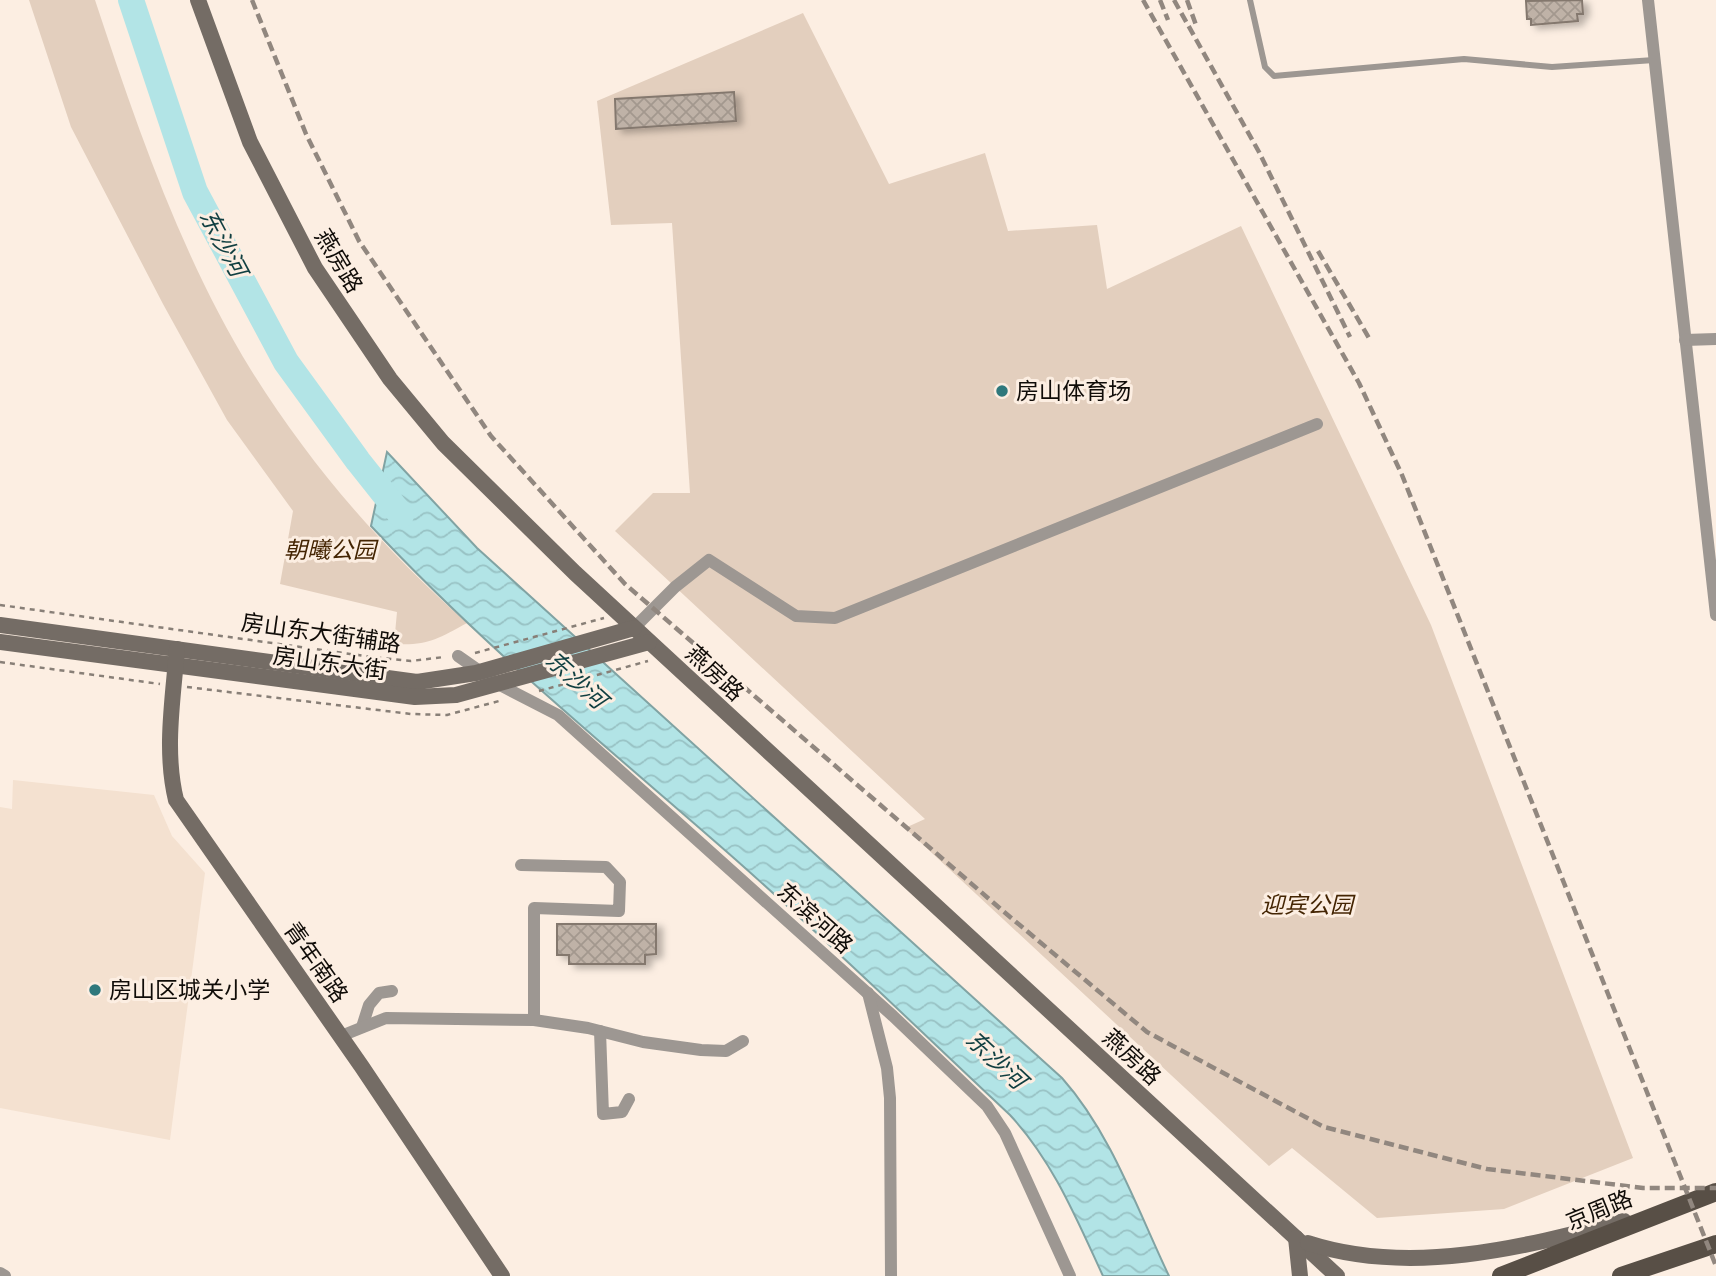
<svg xmlns="http://www.w3.org/2000/svg" width="1716" height="1276" font-family="Spectral,'Noto Sans SC',serif">
<style>
.built{fill:#f4e1d0}
.green{fill:#e3cfbe}
.water{fill:url(#water-waves);stroke:#81a3a3;stroke-width:2}
.lines{fill:none;stroke-linecap:round;stroke-linejoin:round}
.river{stroke:#b2e4e6;stroke-width:26}
.building{fill:url(#building-cross-hatch);stroke:#84786e;stroke-width:2;filter:url(#shadow)}
.path{stroke:#887f77;stroke-width:2.5;stroke-dasharray:5 5;stroke-linecap:butt}
.lane{stroke:#9d9792;stroke-width:6}
.street{stroke:#9d9792;stroke-width:12}
.secondary{stroke:#746c65;stroke-width:16}
.primary{stroke:#584f46;stroke-width:18}
.rail{stroke:#91877f;stroke-width:4.5;stroke-dasharray:10 5;stroke-linecap:butt}
.poi-dot{fill:#2f787c;stroke:#fceee2;stroke-width:2.5}
.labels{text-anchor:middle;stroke-width:6;stroke-linejoin:round;paint-order:stroke}
.street-label{font-size:23px;fill:#100c08;stroke:#fceee2}
.poi-label{font-size:23px;fill:#100c08;stroke:#fceee2;text-anchor:start}
.park-label{font-size:23px;font-style:italic;fill:#442503;stroke:#fceee2}
.water-label{font-size:24px;font-style:italic;fill:#103f41;stroke:#fceee2}
</style>
<defs>
<pattern id="water-waves" width="16" height="10" patternUnits="userSpaceOnUse" patternTransform="scale(1.75)"><rect width="16" height="10" fill="#b2e4e6"/><path d="M0 5q4-4 8 0t8 0" fill="none" stroke="#98c2c4"/></pattern>
<pattern id="building-cross-hatch" width="8" height="8" patternUnits="userSpaceOnUse" patternTransform="scale(1.75)"><rect width="8" height="8" fill="#bfb2a7"/><path d="M0 0l8 8M0 8l8-8" fill="none" stroke="#a3988e"/></pattern>
<filter id="shadow"><feDropShadow dx="6" dy="3.5" stdDeviation="3.5" flood-color="#0004"/></filter>
</defs>
<rect width="100%" height="100%" fill="#fceee2"/>
<path class="built" d="M13,780L154,795L172,836L205,873L170,1140L0,1108V807L12,809Z"/>
<g class="green">
<path d="M29,0H95C137,127 181,256 251,370C310,465 384,550 467,623C438,639 427,646 394,644L397,612L280,584L293,511L227,420L163,304L71,127Z"/>
<path d="M803,13L889,184L985,153L1008,231L1097,225L1107,289L1241,226L1431,625L1633,1158L1504,1209L1377,1218L1292,1148L1269,1166L905,828L925,819L615,531L653,493H690L672,223L611,225L597,101Z"/>
</g>
<path class="water" d="M387,452L477,548L1062,1078C1111,1133 1137,1209 1169,1276H1103C1077,1220 1053,1161 1010,1115C916,1027 824,937 727,852C606,746 481,644 371,526Z"/>
<g class="lines">
<path class="river" d="M131,0L195,192L286,362L358,461L401,515"/>
</g>
<g class="building">
<path d="M1582,0L1583,14H1577L1578,21L1531,25V19H1527L1526,1Z"/>
<path d="M734,92L736,121L616,129L615,99Z"/>
<path d="M557,924H656V954L645,955V964H569V955H557Z"/>
</g>
<g class="lines">
<g class="path">
<path d="M0,605L372,657L411,661L444,657"/>
<path d="M475,653L604,618"/>
<path d="M0,662L160,684"/>
<path d="M187,687L411,714L447,715L499,701"/>
<path d="M539,691L648,661"/>
</g>
<path class="lane" d="M1250,0L1265,67L1274,76L1464,59L1552,67L1654,60"/>
<g class="street">
<path d="M1648,0L1716,615"/>
<path d="M1685,340L1716,339"/>
<path d="M634,628L675,587L709,560L796,616L835,618L1317,424"/>
<path d="M458,656L498,684L558,715L893,1016L987,1106L1005,1133L1070,1276"/>
<path d="M868,993L887,1068L890,1098L891,1276"/>
<path d="M534,1020L588,1028L643,1042L701,1050L726,1051L743,1041"/>
<path d="M362,1027L369,1005L379,993L392,991"/>
<path d="M600,1031L603,1114L622,1112L629,1099"/>
<path d="M341,1036L386,1018L534,1020V908L619,911L620,882L606,867L521,865"/>
<path d="M0,1273L5,1276"/>
</g>
<g class="secondary">
<path d="M198,0L250,142L315,268L390,379L443,443L575,573L1337,1276"/>
<path d="M0,625L417,682L476,673L634,628"/>
<path d="M0,642L415,697L456,695L649,642"/>
<path d="M177,649C173,699 164,751 176,800L362,1067L502,1276"/>
<path d="M1296,1238L1300,1276"/>
<path d="M1308,1243C1410,1276 1521,1248 1624,1221"/>
</g>
<g class="primary">
<path d="M1501,1276L1716,1192"/>
<path d="M1621,1276L1716,1244"/>
</g>
<g class="rail">
<path d="M252,0L306,134L359,241L491,436L625,584L1003,911L1147,1032L1324,1127L1487,1169L1643,1188H1716"/>
<path d="M1143,0L1359,383L1402,475L1716,1266"/>
<path d="M1160,0L1168,20"/>
<path d="M1174,0L1259,152L1350,337"/>
<path d="M1187,0L1196,25"/>
<path d="M1318,251L1369,338"/>
</g>
</g>
<g class="poi-dot">
<circle cx="1002" cy="391" r="7"/>
<circle cx="95" cy="990" r="7"/>
</g>
<g class="labels">
<g class="street-label">
<text transform="translate(339 261) rotate(59)" y="8">燕房路</text>
<text transform="translate(321 633) rotate(8)" y="8">房山东大街辅路</text>
<text transform="translate(330 663) rotate(8)" y="8">房山东大街</text>
<text transform="translate(715 673) rotate(43)" y="8">燕房路</text>
<text transform="translate(815 918) rotate(42)" y="8">东滨河路</text>
<text transform="translate(316 962) rotate(55)" y="8">青年南路</text>
<text transform="translate(1132 1057) rotate(43)" y="8">燕房路</text>
<text transform="translate(1599 1210) rotate(-22)" y="8">京周路</text>
</g>
<g class="poi-label">
<text x="1016" y="399">房山体育场</text>
<text x="109" y="998">房山区城关小学</text>
</g>
<g class="park-label">
<text x="330" y="558">朝曦公园</text>
<text x="1307" y="913">迎宾公园</text>
</g>
<g class="water-label">
<text transform="translate(223 243) rotate(62)" y="8">东沙河</text>
<text transform="translate(576 680) rotate(42)" y="8">东沙河</text>
<text transform="translate(996 1060) rotate(43)" y="8">东沙河</text>
</g>
</g>
</svg>
